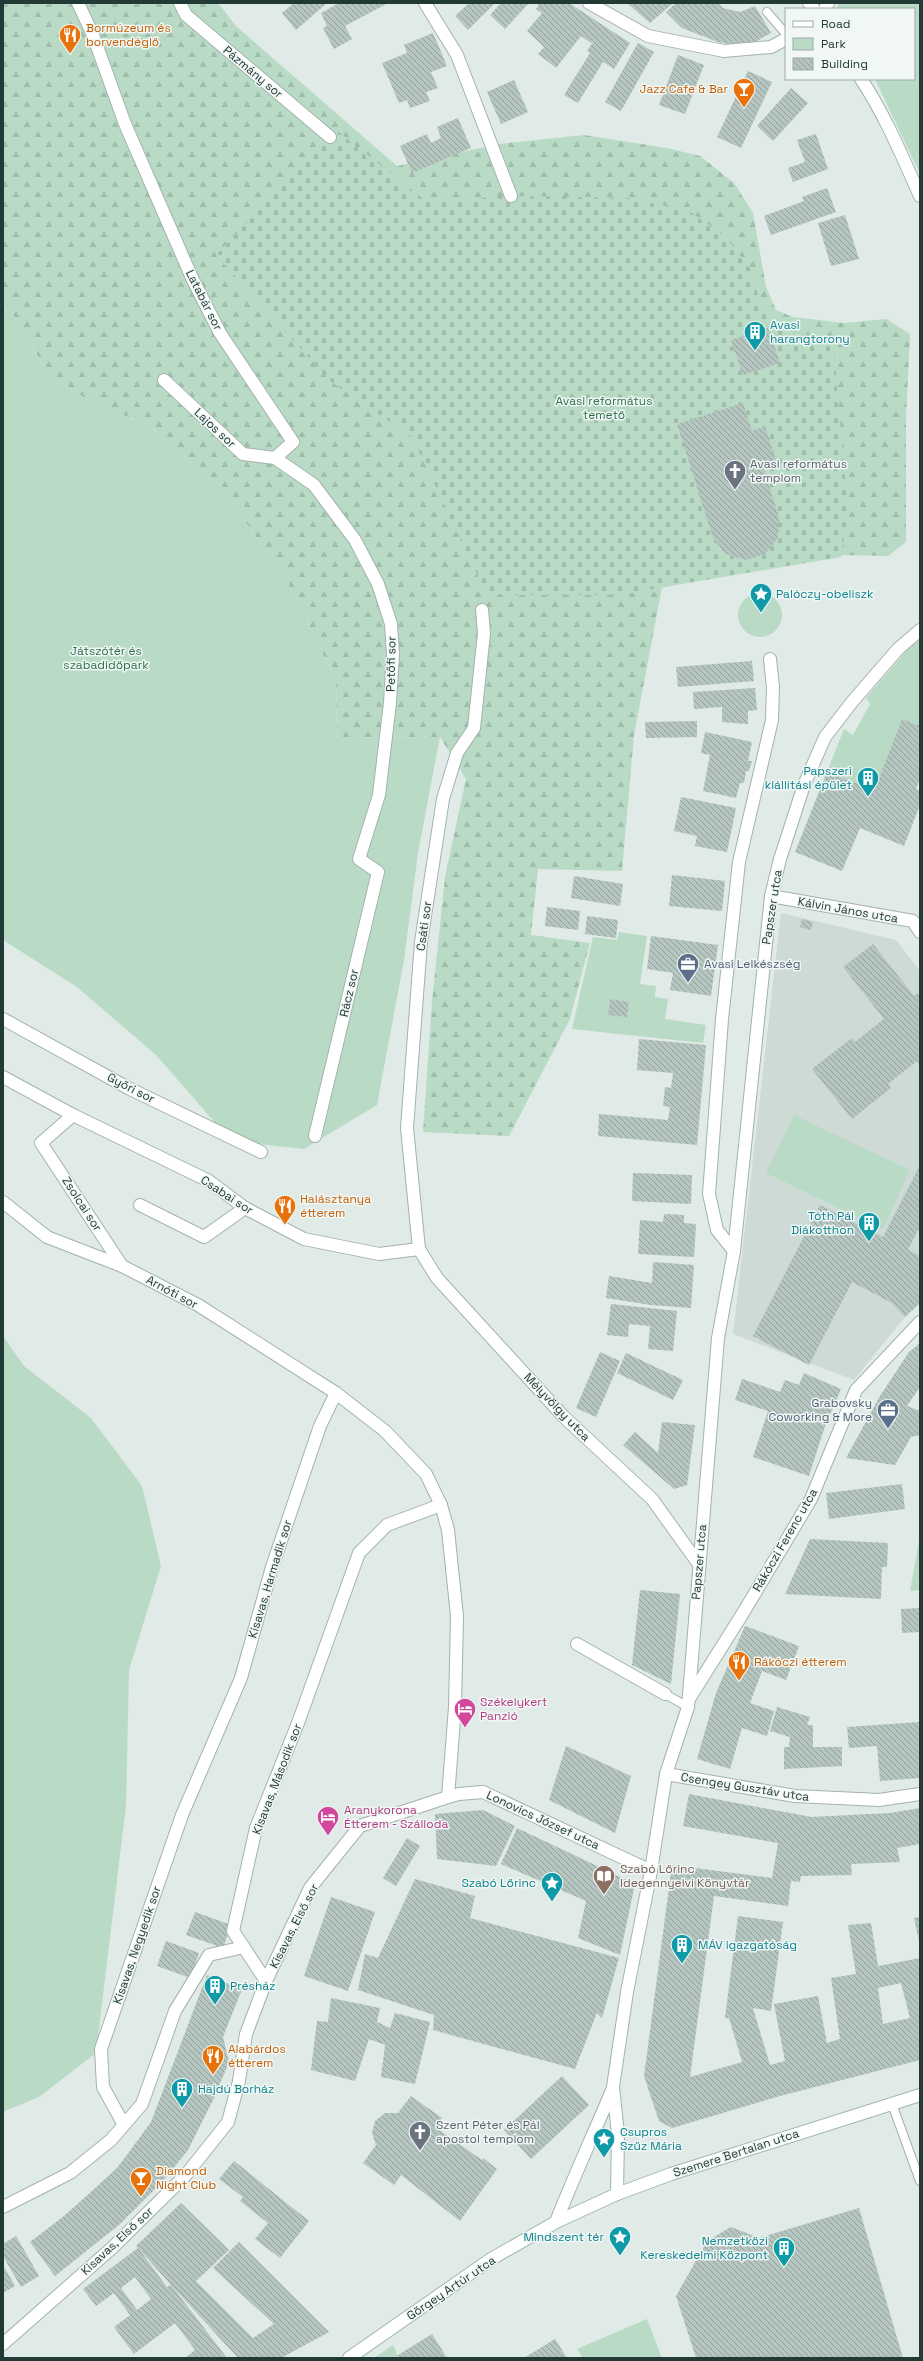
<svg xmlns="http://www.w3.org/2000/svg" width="923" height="2361" font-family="'Space Grotesk',sans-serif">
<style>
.built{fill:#cedad6}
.green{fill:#b9dbc6}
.forest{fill:url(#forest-firs)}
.cemetery{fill:url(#cemetery-stones)}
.building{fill:url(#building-back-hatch);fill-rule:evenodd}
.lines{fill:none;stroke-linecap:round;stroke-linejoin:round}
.lane-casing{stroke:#a3b2ae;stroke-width:10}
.street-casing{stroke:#a3b2ae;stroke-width:14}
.secondary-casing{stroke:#9fb6b0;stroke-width:14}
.lane{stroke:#fff;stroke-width:8}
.street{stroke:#fff;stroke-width:12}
.secondary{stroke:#fff;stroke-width:12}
.labels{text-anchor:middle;stroke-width:3;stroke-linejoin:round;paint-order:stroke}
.food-label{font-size:12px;fill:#c56008;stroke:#f0f7f4;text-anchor:start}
.street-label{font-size:12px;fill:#213a36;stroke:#f0f7f4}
.culture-label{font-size:12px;fill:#0d838f;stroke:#f0f7f4;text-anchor:start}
.park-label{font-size:12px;fill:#2d704e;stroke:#f0f7f4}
.worship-label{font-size:12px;fill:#5b616d;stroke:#f0f7f4;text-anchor:start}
.service-label{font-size:12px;fill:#4e5e75;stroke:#f0f7f4;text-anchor:start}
.hotel-label{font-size:12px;fill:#b23c85;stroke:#f0f7f4;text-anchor:start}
.education-label{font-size:12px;fill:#785e54;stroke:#f0f7f4;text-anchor:start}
</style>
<defs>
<pattern id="forest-firs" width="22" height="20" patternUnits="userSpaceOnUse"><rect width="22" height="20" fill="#b9dbc6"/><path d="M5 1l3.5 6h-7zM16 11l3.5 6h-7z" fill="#9fbdab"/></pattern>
<pattern id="cemetery-stones" width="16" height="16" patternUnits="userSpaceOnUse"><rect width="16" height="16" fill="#b9dbc6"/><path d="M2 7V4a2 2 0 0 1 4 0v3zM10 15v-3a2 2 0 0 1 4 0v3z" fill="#9fbdab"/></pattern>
<pattern id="building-back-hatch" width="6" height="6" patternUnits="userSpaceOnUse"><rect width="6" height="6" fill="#b5c5c0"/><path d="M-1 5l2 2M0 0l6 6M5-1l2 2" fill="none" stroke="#93a19d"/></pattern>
</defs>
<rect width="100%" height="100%" fill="#e0eae7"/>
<path class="built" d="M781,913L896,940L920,971V1303L905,1317L854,1380L733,1334Z"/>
<g class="green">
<path d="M839,3H920V174L875,79H914V9H836Z"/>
<path d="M3,299L50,376L90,401L152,427L236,508L288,583L336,680L337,738L440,737L418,853L404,960L377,1105L304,1149L231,1141L156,1055L77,987L3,940Z"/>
<circle cx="760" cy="615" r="22"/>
<path d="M920,640V726L902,719L874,790L827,772L844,729L853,735L870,704L866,698L907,650Z"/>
<path d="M619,932L647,936L640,984L656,986L655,997L668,999L665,1019L706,1025L703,1043L572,1029L593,937L617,940Z"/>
<path d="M794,1115L910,1170L883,1229L766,1173Z"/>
<path d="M3,1336L24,1366L91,1418L142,1486L161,1566L129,1670L126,1806L96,2053L39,2097L3,2112Z"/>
<path d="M920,1536V1590L910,1591Z"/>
<path d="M647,2319L662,2358H583L577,2349Z"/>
<path d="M393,2345L399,2358H374Z"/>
</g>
<path class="forest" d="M3,3H218L236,26L397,166L499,144L584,135L667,148L700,156L734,183L753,213L766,287L776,310L793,317L844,323L887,319L910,334L906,417V542L888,556L840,555L662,587L634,735L622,871L538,869L531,935L590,943L570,1019L509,1136L423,1132L432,1002L445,877L466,779L440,737L337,738L336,680L288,583L236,508L152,427L90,401L50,376L3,299Z"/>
<path class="cemetery" d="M336,130L427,202L511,196L628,198L689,211L726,237L752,271L761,307L800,340L833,341L848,510L841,557L618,595H487L412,437L330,381L216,255Z"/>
<g class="building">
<path d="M294,3H327L296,30L282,13Z"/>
<path d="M339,3H388L345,26L352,39L334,49L323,28L327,26L321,13Z"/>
<path d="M469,3H495L468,30L455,16Z"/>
<path d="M501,3H529L505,29L490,15Z"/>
<path d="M536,3H569L630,43L614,69L603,62L578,103L564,95L590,53L587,51L595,39L591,43L581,36L556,68L538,54L544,47L527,31L542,13L536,9L539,5Z"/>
<path d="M627,3H673L650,23Z"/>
<path d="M676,3H718L723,8L740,12L755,6L771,33L746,47L718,42L682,28L666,12Z"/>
<path d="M433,33L447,66L431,72L438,88L426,92L430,101L410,108L407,100L399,103L382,63L407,53L404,45Z"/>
<path d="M638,43L654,52L621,111L605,102Z"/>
<path d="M678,55L704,65L685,114L659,105Z"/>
<path d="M748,71L772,82L741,148L717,137Z"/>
<path d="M514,80L528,112L501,124L487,92Z"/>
<path d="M791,88L808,103L773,141L757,126Z"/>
<path d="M458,118L471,148L412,173L400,146L427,134L431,143L441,138L437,127Z"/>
<path d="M816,134L828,169L793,182L788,168L805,162L797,140Z"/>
<path d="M827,188L836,212L771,235L764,216L804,201L802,197Z"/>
<path d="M845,215L859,259L831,266L818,223Z"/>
<path d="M768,328L780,363L743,375L731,340Z"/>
<path d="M743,403L752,431L765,426L776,460L762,464L779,517L778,538L765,554L746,560L726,554L713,538L677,424Z"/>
<path d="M752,661L754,681L678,687L676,667Z"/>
<path d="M755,688L757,710L748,711V724L722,722V707L694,709L693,692Z"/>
<path d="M902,719L920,726V779L916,789L920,791V805L904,846L860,828L842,871L795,852L827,772L874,790Z"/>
<path d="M697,721V737L646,738L645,722Z"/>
<path d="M705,732L752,742L748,761H752L749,771H746L744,783H740L736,798L703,791L710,755L701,753Z"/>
<path d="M681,797L736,808L727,852L695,846L697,836L674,831Z"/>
<path d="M672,875L725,881L722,911L669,906Z"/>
<path d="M574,876L623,884L620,906L571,898Z"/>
<path d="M547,907L580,911L578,930L545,926Z"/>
<path d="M587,916L618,920L616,938L585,934Z"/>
<path d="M802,919L813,922L811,930L800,927Z"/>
<path d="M651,936L718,945L711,996L670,990L673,973L647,969Z"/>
<path d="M873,944L914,996L917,993L920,997V1065L917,1061L888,1084L891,1088L852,1119L812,1069L852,1038L855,1042L884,1019L843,967Z"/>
<path d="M610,999L629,1002L627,1017L608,1015Z"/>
<path d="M639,1039L706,1045L697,1145L598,1136L599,1114L668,1120L670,1107L663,1106L665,1087L671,1088L673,1073L637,1070Z"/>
<path d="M920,1165V1231L918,1230L908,1250L920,1256V1303L905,1317L892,1303L852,1282L809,1365L753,1336L820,1205L883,1237Z"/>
<path d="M633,1173L692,1175L691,1204L632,1201Z"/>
<path d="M664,1214L684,1215V1223L696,1224L694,1257L638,1254L640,1220L663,1222Z"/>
<path d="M653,1262L694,1265L691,1308L651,1305L606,1298L609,1276L652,1283Z"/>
<path d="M611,1304L677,1311L673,1351L648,1349L650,1326L629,1324L628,1337L607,1335Z"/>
<path d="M920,1343V1387L907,1406L920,1411V1435L911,1437L895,1465L846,1458L880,1396L909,1352Z"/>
<path d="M600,1352L620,1361L596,1417L576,1408Z"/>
<path d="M626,1353L683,1380L673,1400L617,1373Z"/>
<path d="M804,1373L841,1389L824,1429L809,1476L753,1457L768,1411L735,1400L742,1379L780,1392L785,1380L799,1385Z"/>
<path d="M662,1422L695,1425L687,1485L674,1489L623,1445L635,1432L658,1453Z"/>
<path d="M902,1484L905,1509L829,1519L826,1493Z"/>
<path d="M810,1539L888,1543L887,1567H882L881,1599L785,1594Z"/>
<path d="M640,1590L680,1594L671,1684L632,1665Z"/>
<path d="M920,1608V1632L902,1633L901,1609Z"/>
<path d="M745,1626L799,1646L786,1680L762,1671L750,1703L774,1711L767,1736L742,1728L730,1769L697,1759L716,1693Z"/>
<path d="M777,1707L810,1717L807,1725H813V1747H842V1766L784,1769V1747H789L790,1737L770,1731Z"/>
<path d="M920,1722V1778L880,1781L877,1746L849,1748L847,1727Z"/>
<path d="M566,1746L631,1776L615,1833L549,1800Z"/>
<path d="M689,1794L811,1817L890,1813L920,1808V1844L897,1848L900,1862L851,1864L852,1875L801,1876L800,1882L791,1881L788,1906L714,1896L690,2077L742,2062L729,2018H725L738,1916L783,1922L771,2011L753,2008L770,2065L785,2061L774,2004L818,1996L827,2043L840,2039L831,1978L856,1974L848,1925L871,1923L878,1966L920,1958V2060L780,2096L672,2128L659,2121L644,2076L672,1865L772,1878L778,1843L683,1826ZM901,1983L910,2018L883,2024L878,1988Z"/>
<path d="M483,1810L515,1826L496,1866L437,1859L435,1814Z"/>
<path d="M517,1828L635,1884L620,1955L578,1938L586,1901L501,1864Z"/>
<path d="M407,1838L420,1846L396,1886L383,1878Z"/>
<path d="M415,1879L475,1896L470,1918L619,1958L602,2018L597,2013L575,2069L433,2030L434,2015L358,1990L365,1954L378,1958Z"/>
<path d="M331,1897L375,1912L348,1991L304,1976Z"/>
<path d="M195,1912L231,1925L223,1948L186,1935Z"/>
<path d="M920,1917V1941H919L914,1918Z"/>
<path d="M166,1941L199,1953L190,1978L157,1966Z"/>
<path d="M207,1975L242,1989L223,2037L229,2062L214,2098L188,2150L163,2181L120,2224L55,2276L30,2242L64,2216L92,2191L117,2168L129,2152L134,2156L129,2152L151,2122Z"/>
<path d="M331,1998L380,2008L377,2022L390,2028L395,2013L430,2022L415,2084L381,2077L385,2045L369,2039L355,2081L311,2070L317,2021L328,2022Z"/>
<path d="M562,2076L589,2105L531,2159L504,2130Z"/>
<path d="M411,2096L442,2118L435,2127L482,2160L483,2158L497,2169L460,2221L401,2175L394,2185L363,2163L376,2145L372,2133L375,2121L385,2113H398Z"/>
<path d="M234,2161L309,2221L280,2258L255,2239L268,2223L240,2201L243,2197L219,2179Z"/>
<path d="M181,2203L229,2250L196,2281L253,2338L274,2324L213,2268L239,2242L329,2332L281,2358H238L172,2286L227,2358H185L195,2350L175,2323L134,2354L114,2327L130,2315L114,2293L96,2306L83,2289L138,2248L136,2246ZM139,2249L171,2285L167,2287ZM135,2277L151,2299L137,2310L121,2288Z"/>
<path d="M859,2208L903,2358H696L676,2296L707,2241L731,2227L759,2238Z"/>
<path d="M16,2236L39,2276L21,2287L3,2256V2244Z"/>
<path d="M3,2265L15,2286L3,2293Z"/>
<path d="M432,2334L447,2358H399L398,2355Z"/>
<path d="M555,2339L567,2358H524Z"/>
</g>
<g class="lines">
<g class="lane-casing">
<g id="lane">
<path d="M767,12L786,34"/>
<path d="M665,1694L688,1707"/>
<path d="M892,2104L920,2181"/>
</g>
</g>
<g class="street-casing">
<g id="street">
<path d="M78,3L93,35L125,124L192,278L220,333L293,442L275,458"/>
<path d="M180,3L186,15L330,137"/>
<path d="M425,3L457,55L511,196"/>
<path d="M589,3L648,36L724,51L771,47L786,39"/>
<path d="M825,9L828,3"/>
<path d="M164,380L243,454L275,458L314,485L355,540L378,584L391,624L393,654L390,703L379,795L359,859L378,872L315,1136"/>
<path d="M482,610L484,633L474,728L457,753L443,799L421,942L407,1128L419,1249L437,1278L564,1417L652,1499L698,1563"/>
<path d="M771,896L913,921L920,932"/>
<path d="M3,1019L130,1089L261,1152"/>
<path d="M3,1077L73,1115L209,1181L245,1208L304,1239L379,1254L419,1249"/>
<path d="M73,1115L41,1143L122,1266"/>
<path d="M3,1202L47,1237L122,1266L198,1305L336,1393L385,1431L426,1474L441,1505L448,1530L457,1616L455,1707L448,1797L459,1794L483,1792L651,1871"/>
<path d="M140,1205L204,1237L245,1208"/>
<path d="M734,1251L717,1230L709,1194L722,1019L739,862L772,720L773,687L770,659"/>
<path d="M577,1644L665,1694"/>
<path d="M689,1699L743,1613L811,1499L856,1390L920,1322"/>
<path d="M666,1774L795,1796L879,1800L920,1794"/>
<path d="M266,1981L233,1931L256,1828L298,1723L359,1553L387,1525L441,1505"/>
<path d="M124,2125L103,2087L101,2049L182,1815L241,1678L272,1567L320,1426L336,1393"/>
<path d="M617,2194L618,2134L613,2087L627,1992L651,1871L666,1774L688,1707L718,1338L734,1251L771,896L780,859L804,785L825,737L852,702L898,649L920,630"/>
<path d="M3,2207L70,2173L111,2140L142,2104L175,2011L209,1955L244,1947"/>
<path d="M556,2222C574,2176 594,2133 613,2088"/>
<path d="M3,2344L112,2248L185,2176L228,2122L239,2081L246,2034L266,1981L310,1888L360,1826L448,1797"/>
</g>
</g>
<g class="secondary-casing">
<g id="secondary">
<path d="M809,3L814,9"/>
<path d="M861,79C885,115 902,156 920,196"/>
<path d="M349,2358L491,2259L556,2222L617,2194L671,2174L920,2095"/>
</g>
</g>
<use href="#lane" class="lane"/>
<use href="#street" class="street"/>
<use href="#secondary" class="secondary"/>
</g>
<defs>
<g id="restaurant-pin" transform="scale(1.15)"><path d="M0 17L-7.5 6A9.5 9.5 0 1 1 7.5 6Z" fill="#e8710a" stroke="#f0f7f4"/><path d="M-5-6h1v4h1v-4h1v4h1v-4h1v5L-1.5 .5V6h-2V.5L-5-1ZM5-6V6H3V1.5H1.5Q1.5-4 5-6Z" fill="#fff"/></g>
<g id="bar-pin" transform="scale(1.15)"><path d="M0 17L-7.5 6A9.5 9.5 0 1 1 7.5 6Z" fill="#e8710a" stroke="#f0f7f4"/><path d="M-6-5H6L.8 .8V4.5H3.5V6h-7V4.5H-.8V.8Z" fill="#fff"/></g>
<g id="building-pin" transform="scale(1.15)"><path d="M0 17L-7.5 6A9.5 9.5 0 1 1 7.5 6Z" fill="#0f9aa8" stroke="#f0f7f4"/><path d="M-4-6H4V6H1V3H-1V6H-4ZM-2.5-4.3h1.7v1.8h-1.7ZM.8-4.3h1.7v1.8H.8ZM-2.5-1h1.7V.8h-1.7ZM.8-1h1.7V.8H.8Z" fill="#fff"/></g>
<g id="church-pin" transform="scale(1.15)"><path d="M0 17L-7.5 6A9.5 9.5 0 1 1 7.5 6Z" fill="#6b7280" stroke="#f0f7f4"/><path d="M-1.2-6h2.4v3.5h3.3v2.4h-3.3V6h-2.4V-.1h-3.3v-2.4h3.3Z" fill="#fff"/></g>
<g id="sight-pin" transform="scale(1.15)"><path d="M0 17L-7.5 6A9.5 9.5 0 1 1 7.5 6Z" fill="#0f9aa8" stroke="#f0f7f4"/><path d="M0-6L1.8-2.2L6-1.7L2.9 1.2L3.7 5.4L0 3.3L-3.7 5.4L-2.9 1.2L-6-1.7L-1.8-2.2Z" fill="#fff"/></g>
<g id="office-pin" transform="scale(1.15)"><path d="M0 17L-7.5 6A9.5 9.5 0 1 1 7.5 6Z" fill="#5c6f8a" stroke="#f0f7f4"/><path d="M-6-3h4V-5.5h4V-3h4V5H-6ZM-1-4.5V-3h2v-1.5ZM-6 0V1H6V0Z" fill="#fff"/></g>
<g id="hotel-pin" transform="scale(1.15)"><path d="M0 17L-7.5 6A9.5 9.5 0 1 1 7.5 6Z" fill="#d1479c" stroke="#f0f7f4"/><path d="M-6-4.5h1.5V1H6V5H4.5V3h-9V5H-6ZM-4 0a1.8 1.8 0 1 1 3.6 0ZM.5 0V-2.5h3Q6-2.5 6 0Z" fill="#fff"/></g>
<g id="library-pin" transform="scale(1.15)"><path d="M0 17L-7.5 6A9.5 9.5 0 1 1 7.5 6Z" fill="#8d6e63" stroke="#f0f7f4"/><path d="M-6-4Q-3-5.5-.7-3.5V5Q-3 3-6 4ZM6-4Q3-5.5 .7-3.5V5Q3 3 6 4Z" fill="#fff"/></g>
</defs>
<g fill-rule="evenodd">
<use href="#restaurant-pin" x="70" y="35"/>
<use href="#bar-pin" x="744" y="89"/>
<use href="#building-pin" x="755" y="332"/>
<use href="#church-pin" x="735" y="471"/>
<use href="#sight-pin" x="761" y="594"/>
<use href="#building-pin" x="868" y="778"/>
<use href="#office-pin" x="688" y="964"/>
<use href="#restaurant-pin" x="285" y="1206"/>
<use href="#building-pin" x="869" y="1223"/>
<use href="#office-pin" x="888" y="1410"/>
<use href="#restaurant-pin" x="739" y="1662"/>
<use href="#hotel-pin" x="465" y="1709"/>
<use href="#hotel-pin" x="328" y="1817"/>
<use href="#library-pin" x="604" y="1876"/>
<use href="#sight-pin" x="552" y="1883"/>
<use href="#building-pin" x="682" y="1945"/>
<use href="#building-pin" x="215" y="1986"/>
<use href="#restaurant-pin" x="213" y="2056"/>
<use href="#building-pin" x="182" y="2089"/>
<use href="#church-pin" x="420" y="2132"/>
<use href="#sight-pin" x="604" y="2139"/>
<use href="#bar-pin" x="141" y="2178"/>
<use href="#sight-pin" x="620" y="2237"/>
<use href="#building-pin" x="784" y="2248"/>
</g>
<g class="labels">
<g class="food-label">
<text x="86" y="32">Bormúzeum és<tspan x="86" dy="14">borvendéglő</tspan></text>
<text x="728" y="93" text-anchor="end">Jazz Cafe &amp; Bar</text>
<text x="300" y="1203">Halásztanya<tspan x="300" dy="14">étterem</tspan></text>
<text x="754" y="1666">Rákóczi étterem</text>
<text x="228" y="2053">Alabárdos<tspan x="228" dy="14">étterem</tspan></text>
<text x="156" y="2175">Diamond<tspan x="156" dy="14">Night Club</tspan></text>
</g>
<g class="street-label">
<text transform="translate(253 72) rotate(40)" y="4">Pázmány sor</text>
<text transform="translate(204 300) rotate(63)" y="4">Latabár sor</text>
<text transform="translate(215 428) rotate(43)" y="4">Lajos sor</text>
<text transform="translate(391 664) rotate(-89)" y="4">Petőfi sor</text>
<text transform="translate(772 907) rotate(-81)" y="4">Papszer utca</text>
<text transform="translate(848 910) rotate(10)" y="4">Kálvin János utca</text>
<text transform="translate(424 926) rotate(-82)" y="4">Csáti sor</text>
<text transform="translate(349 993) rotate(-77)" y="4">Rácz sor</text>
<text transform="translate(131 1088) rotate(27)" y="4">Győri sor</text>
<text transform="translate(227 1195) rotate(33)" y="4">Csabai sor</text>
<text transform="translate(82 1204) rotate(57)" y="4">Zsolcai sor</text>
<text transform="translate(172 1292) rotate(28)" y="4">Arnóti sor</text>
<text transform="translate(557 1407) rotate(46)" y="4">Mélyvölgy utca</text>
<text transform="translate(785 1540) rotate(-60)" y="4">Rákóczi Ferenc utca</text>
<text transform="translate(699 1562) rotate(-85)" y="4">Papszer utca</text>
<text transform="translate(270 1579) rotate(-73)" y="4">Kisavas, Harmadik sor</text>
<text transform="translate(277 1779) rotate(-69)" y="4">Kisavas, Második sor</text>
<text transform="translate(745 1787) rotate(9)" y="4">Csengey Gusztáv utca</text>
<text transform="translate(543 1820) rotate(25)" y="4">Lonovics József utca</text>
<text transform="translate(294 1926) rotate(-63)" y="4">Kisavas, Első sor</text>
<text transform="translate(137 1945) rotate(-71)" y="4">Kisavas, Negyedik sor</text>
<text transform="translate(736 2153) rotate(-18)" y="4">Szemere Bertalan utca</text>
<text transform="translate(117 2241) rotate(-43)" y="4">Kisavas, Első sor</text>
<text transform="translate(451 2288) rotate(-34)" y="4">Görgey Artúr utca</text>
</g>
<g class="culture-label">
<text x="770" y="329">Avasi<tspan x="770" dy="14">harangtorony</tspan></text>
<text x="776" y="598">Palóczy-obeliszk</text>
<text x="852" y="775" text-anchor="end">Papszeri<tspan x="852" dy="14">kiállítási épület</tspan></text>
<text x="854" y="1220" text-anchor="end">Tóth Pál<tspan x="854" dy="14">Diákotthon</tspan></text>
<text x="536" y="1887" text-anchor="end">Szabó Lőrinc</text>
<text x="698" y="1949">MÁV igazgatóság</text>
<text x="230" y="1990">Présház</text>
<text x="198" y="2093">Hajdú Borház</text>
<text x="620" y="2136">Csupros<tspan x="620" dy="14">Szűz Mária</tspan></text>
<text x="604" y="2241" text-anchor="end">Mindszent tér</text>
<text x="768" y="2245" text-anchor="end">Nemzetközi<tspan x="768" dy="14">Kereskedelmi Központ</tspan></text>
</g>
<g class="park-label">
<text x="604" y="405">Avasi református<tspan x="604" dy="14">temető</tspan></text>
<text x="106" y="655">Játszótér és<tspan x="106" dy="14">szabadidőpark</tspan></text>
</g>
<g class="worship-label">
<text x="750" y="468">Avasi református<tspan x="750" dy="14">templom</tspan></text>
<text x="436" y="2129">Szent Péter és Pál<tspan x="436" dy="14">apostol templom</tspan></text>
</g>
<g class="service-label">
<text x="704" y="968">Avasi Lelkészség</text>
<text x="872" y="1407" text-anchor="end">Grabovsky<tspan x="872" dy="14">Coworking &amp; More</tspan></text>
</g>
<g class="hotel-label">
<text x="480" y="1706">Székelykert<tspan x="480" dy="14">Panzió</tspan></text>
<text x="344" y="1814">Aranykorona<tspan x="344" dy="14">Étterem - Szálloda</tspan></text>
</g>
<g class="education-label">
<text x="620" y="1873">Szabó Lőrinc<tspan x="620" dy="14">Idegennyelvi Könyvtár</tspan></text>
</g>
</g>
<rect width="923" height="2361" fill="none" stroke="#213a36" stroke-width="8"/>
<rect x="785" y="8" width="130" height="72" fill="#f0f7f4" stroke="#9daba8"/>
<rect x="793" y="21" width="20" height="6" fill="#ffffff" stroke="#9daba8"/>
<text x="821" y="28" font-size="12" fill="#213a36">Road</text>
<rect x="793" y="38" width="20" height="12" fill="#b9dbc6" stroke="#9daba8"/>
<text x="821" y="48" font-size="12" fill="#213a36">Park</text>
<rect x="793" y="58" width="20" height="12" fill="url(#building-back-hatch)" stroke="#9daba8"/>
<text x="821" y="68" font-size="12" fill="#213a36">Building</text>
</svg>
